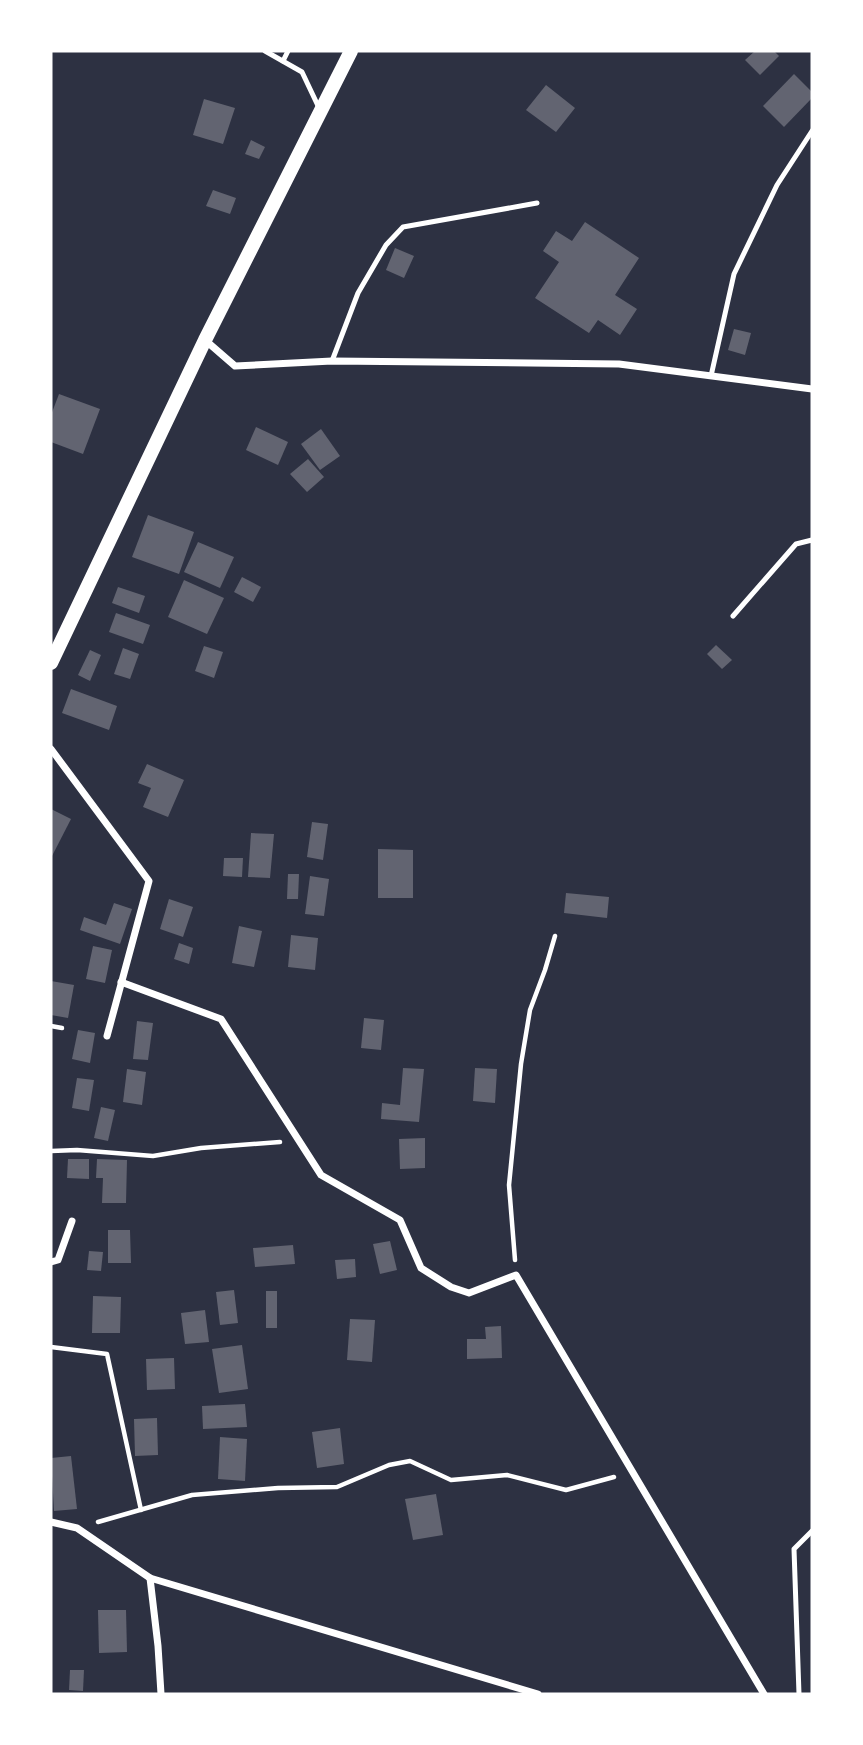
<svg xmlns="http://www.w3.org/2000/svg" width="863" height="1745" font-family="'Times New Roman',serif">
<style>
.building{fill:#626471}
.lines{fill:none;stroke-linecap:round;stroke-linejoin:round}
.path{stroke:#fff;stroke-width:4.5}
.service{stroke:#fff;stroke-width:5}
.minor{stroke:#fff;stroke-width:7}
.secondary{stroke:#fff;stroke-width:14}
</style>
<rect width="100%" height="100%" fill="#2d3142"/>
<g class="building">
<path d="M755,51H774L779,56L760,75L745,60Z"/>
<path d="M794,74L812,92V98L784,127L763,106Z"/>
<path d="M546,85L575,108L556,132L526,110Z"/>
<path d="M204,99L235,108L223,144L193,135Z"/>
<path d="M251,140L265,147L259,159L245,154Z"/>
<path d="M213,190L236,198L230,214L206,206Z"/>
<path d="M585,222L639,258L615,295L637,309L620,335L598,320L589,333L535,298L559,262L543,251L556,231L572,241Z"/>
<path d="M395,248L414,256L404,278L386,270Z"/>
<path d="M734,329L751,333L745,355L728,350Z"/>
<path d="M59,394L100,409L83,454L51,442V415Z"/>
<path d="M256,427L288,442L278,465L246,450Z"/>
<path d="M321,429L340,456L320,470L301,444Z"/>
<path d="M308,459L324,477L307,492L290,474Z"/>
<path d="M148,515L194,532L179,574L132,557Z"/>
<path d="M198,542L234,557L220,588L184,572Z"/>
<path d="M242,577L261,587L253,602L234,592Z"/>
<path d="M184,580L224,598L207,634L168,617Z"/>
<path d="M118,587L145,596L139,613L112,603Z"/>
<path d="M116,613L150,625L143,644L109,632Z"/>
<path d="M716,645L732,660L722,669L707,654Z"/>
<path d="M204,646L223,652L214,678L195,671Z"/>
<path d="M123,648L139,654L130,679L114,674Z"/>
<path d="M90,650L101,655L90,681L78,675Z"/>
<path d="M71,689L117,706L109,730L62,713Z"/>
<path d="M147,764L184,780L168,817L143,807L151,788L138,783Z"/>
<path d="M51,809L71,819L51,858Z"/>
<path d="M312,822L328,824L323,860L307,857Z"/>
<path d="M251,833L274,834L270,878L248,877Z"/>
<path d="M378,849L413,850V898H378Z"/>
<path d="M224,858H243L242,877L223,876Z"/>
<path d="M288,874H299L298,899H287Z"/>
<path d="M310,876L329,879L324,916L305,914Z"/>
<path d="M566,893L609,897L607,918L564,913Z"/>
<path d="M169,899L193,907L183,937L160,929Z"/>
<path d="M114,903L132,909L120,944L80,930L84,917L106,925Z"/>
<path d="M239,926L262,931L254,967L232,963Z"/>
<path d="M291,935L318,938L315,970L288,967Z"/>
<path d="M179,943L193,948L189,964L174,959Z"/>
<path d="M93,946L112,950L105,983L86,979Z"/>
<path d="M51,981L74,985L68,1018L51,1015Z"/>
<path d="M364,1018L384,1020L381,1050L361,1048Z"/>
<path d="M137,1021L153,1023L148,1060L133,1059Z"/>
<path d="M78,1030L95,1033L90,1063L72,1059Z"/>
<path d="M403,1068L424,1069L419,1122L381,1119L382,1103L400,1105Z"/>
<path d="M475,1068L497,1069L495,1103L473,1101Z"/>
<path d="M127,1069L146,1072L142,1105L123,1102Z"/>
<path d="M77,1078L94,1080L89,1111L72,1108Z"/>
<path d="M101,1107L115,1110L108,1141L94,1138Z"/>
<path d="M425,1138V1168L400,1169L399,1139Z"/>
<path d="M68,1159H89V1179L67,1178Z"/>
<path d="M97,1159L127,1160L126,1203H102L103,1178H96Z"/>
<path d="M108,1230H130L131,1263H108Z"/>
<path d="M390,1241L397,1270L380,1274L373,1244Z"/>
<path d="M293,1245L295,1264L255,1267L253,1248Z"/>
<path d="M89,1251L103,1252L101,1271L87,1270Z"/>
<path d="M355,1259L356,1277L337,1279L335,1260Z"/>
<path d="M234,1290L238,1323L220,1325L216,1292Z"/>
<rect x="266" y="1291" width="11" height="37"/>
<path d="M93,1296L121,1297L120,1333H92Z"/>
<path d="M205,1310L209,1342L185,1344L181,1313Z"/>
<path d="M350,1319L375,1320L372,1362L347,1360Z"/>
<path d="M501,1326L502,1358L467,1359V1339H486L485,1327Z"/>
<path d="M242,1345L248,1389L219,1393L212,1349Z"/>
<path d="M174,1358L175,1389L147,1390L146,1359Z"/>
<path d="M245,1404L247,1427L203,1429L202,1406Z"/>
<path d="M157,1418L158,1455L135,1456L134,1419Z"/>
<path d="M340,1428L344,1464L317,1468L312,1432Z"/>
<path d="M220,1437L247,1439L245,1481L218,1479Z"/>
<path d="M71,1456L77,1509L54,1511L51,1458Z"/>
<path d="M436,1494L443,1535L413,1540L405,1499Z"/>
<path d="M98,1610H126L127,1652L99,1653Z"/>
<path d="M70,1670H84L83,1691L69,1690Z"/>
</g>
<g class="lines">
<g class="path">
<path d="M51,1026L62,1028"/>
<path d="M51,1151L77,1150L153,1156L201,1148L280,1142"/>
<path d="M515,1260L509,1185L521,1064L530,1010L545,970L555,936"/>
<path d="M51,1347L107,1354L141,1510"/>
<path d="M98,1522L192,1495L278,1488L337,1487L389,1465L410,1461L451,1480L507,1475L566,1490L614,1477"/>
</g>
<g class="service">
<path d="M265,51L302,72L320,110"/>
<path d="M283,61L288,51"/>
<path d="M332,361L358,293L386,245L403,227L537,203"/>
<path d="M711,376L734,274L777,185L812,131"/>
<path d="M733,616L796,544L812,540"/>
<path d="M799,1694L794,1549L812,1531"/>
</g>
<g class="minor">
<path d="M205,340L235,366L332,361L619,364L812,389"/>
<path d="M51,749L149,881L107,1036"/>
<path d="M121,982L221,1019L321,1175L400,1220L421,1268L451,1287L469,1293L516,1275L764,1694"/>
<path d="M51,1262L58,1260L72,1221"/>
<path d="M51,1522L77,1528L150,1578L538,1694"/>
<path d="M150,1578L158,1646L161,1694"/>
</g>
<path class="secondary" d="M51,663L205,340L351,51"/>
</g>
<rect width="863" height="1745" fill="none" stroke="#ffffff" stroke-width="105"/>
</svg>
